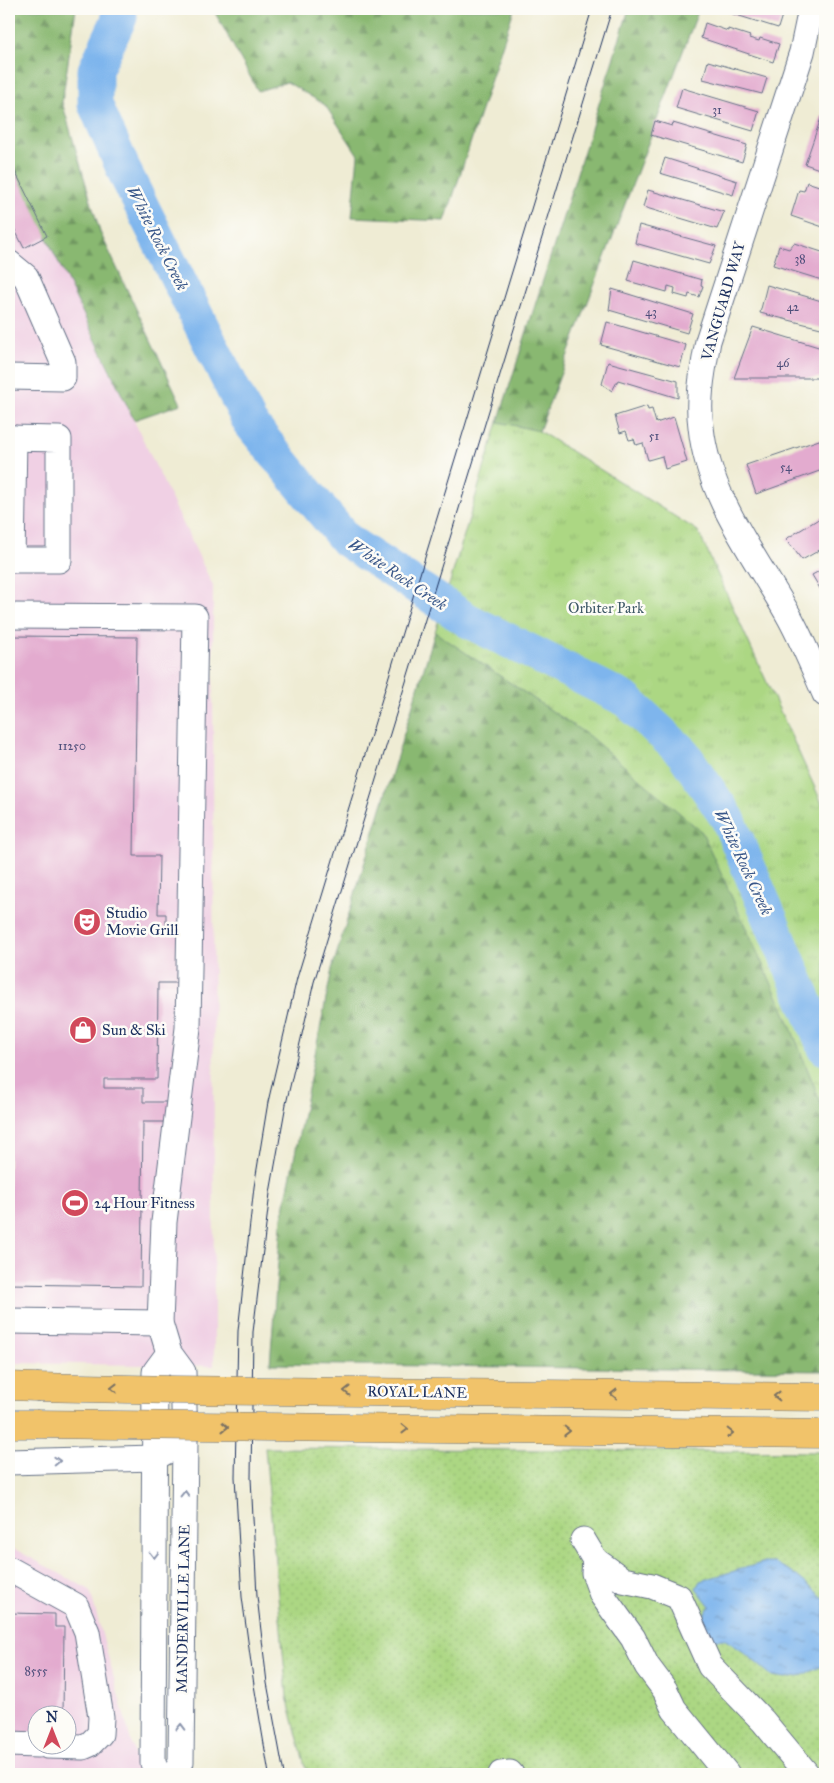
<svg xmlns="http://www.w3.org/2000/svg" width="834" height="1783" font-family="'IM FELL Great Primer',serif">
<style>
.built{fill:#f0d0e4;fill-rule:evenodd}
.grass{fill:url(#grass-dots);stroke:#648370}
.forest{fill:url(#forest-firs);stroke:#527468}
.park{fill:url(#park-tufts);stroke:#648370}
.water{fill:url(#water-ripples);stroke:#4c72a6}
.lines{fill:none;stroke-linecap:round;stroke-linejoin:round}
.stream{stroke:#7eb5ed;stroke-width:5.5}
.river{stroke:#7eb5ed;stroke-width:35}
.building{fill:#e3abcf}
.minor-casing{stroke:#657187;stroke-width:27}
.major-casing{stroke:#657187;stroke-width:29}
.minor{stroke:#fff;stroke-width:25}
.major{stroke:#f1c36a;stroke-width:28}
.tram{stroke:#1b2f5e;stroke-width:1}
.major-bridge-casing{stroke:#657187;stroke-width:29;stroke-linecap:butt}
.major-bridge{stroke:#f1c36a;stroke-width:28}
.oneway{stroke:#7b7263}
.oneway2{stroke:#8d97ae}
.labels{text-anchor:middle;stroke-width:5;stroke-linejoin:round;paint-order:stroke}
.number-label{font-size:12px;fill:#4d4e7a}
.street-label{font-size:15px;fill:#1b2f5e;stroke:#fdfcf7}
.park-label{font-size:15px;fill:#3f5967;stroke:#fdfcf7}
.poi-label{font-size:15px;fill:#1b2f5e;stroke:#fdfcf7;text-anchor:start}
.water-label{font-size:16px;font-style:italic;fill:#395789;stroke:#fdfcf7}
</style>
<defs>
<pattern id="grass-dots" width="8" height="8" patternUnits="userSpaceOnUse" patternTransform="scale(1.25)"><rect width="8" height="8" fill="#acd783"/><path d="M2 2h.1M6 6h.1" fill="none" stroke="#93b974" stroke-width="1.8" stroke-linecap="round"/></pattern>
<pattern id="forest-firs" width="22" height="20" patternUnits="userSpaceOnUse" patternTransform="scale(1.25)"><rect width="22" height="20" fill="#89b871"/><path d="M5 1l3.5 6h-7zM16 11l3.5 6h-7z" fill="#6f9660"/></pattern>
<pattern id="park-tufts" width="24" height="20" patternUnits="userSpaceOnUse" patternTransform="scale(1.25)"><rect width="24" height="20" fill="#acd783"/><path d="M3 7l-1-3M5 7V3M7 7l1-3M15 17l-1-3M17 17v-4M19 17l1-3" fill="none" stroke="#93b974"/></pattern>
<pattern id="water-ripples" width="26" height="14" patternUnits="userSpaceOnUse" patternTransform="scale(1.25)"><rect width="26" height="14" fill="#7eb5ed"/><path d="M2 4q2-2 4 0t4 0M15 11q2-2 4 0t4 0" fill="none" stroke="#6694c3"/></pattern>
</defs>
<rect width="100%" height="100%" fill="#fdfcf7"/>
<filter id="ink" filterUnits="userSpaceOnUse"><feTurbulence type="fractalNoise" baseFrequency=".02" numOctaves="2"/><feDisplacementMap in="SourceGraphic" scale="10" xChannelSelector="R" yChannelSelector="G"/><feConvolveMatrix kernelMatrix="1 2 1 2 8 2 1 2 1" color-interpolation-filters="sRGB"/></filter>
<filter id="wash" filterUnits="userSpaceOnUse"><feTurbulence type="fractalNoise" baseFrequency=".0096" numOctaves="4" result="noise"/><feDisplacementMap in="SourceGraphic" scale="20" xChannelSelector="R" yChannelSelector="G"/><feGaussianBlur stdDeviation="1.12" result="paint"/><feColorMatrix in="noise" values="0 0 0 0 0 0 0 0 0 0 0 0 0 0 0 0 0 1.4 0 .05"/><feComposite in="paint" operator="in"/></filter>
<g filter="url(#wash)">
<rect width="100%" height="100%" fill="#efecd4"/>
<g class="built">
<path d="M9,159L213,586L214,1366L9,1363Z"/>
<path d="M9,1546L90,1590L140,1774H9ZM38,1716H68V1746H38Z"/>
</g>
<path class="grass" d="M265,1448L825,1452V1774H307L287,1697Z"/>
<g class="forest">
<path d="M9,9H76L62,102L100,232L181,404L134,420L9,159Z"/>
<path d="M213,9H514L445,221L352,217L358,155L325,105L287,82L258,91Z"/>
<path d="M629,9H699L539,431L498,422Z"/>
<path d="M435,632L589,736L702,832L786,1015L825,1113V1371L270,1364L281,1224L332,969Z"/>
</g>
<path class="park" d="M498,422L539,431L698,531L825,810V1113L786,1015L702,832L589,736L435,632Z"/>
<path class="water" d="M762,1563H775L792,1572L825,1599V1665L803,1675L786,1678L772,1676L741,1650L724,1639L710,1640L701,1619L710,1606L696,1588L700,1581Z"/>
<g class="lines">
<path class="stream" d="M120,17L129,9"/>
<path class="river" d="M118,9L120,17L95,70V104L126,175L250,423L346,540L467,620L625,699L683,753L728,819L825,1048"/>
</g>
<g id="blocks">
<g class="building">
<path d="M717,9H784L778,28Z"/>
<path d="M705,23L728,31V29L750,36L749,38L759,41L760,38L779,44L773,62L701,38Z"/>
<path d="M708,61L767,78L762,94L703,79Z"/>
<path d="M682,88L759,111L753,131L676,108Z"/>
<path d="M822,115L825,116V171L805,164Z"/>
<path d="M655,121L672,126L673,123L747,145L742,162L651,135Z"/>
<path d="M665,158L737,181L733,195L660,173Z"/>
<path d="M9,159L47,236L24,248L9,218Z"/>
<path d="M807,182L825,188V221L823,227L791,216L799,190L804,191Z"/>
<path d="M648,190L724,212L717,229L643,207Z"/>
<path d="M639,225L716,246L709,264L635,243Z"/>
<path d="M794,243L825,253V281L773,265L779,246L789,249Z"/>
<path d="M634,260L702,280L701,285L703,286L699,297L689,294L688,298L674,294L675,288L668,286L667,292L628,281Z"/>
<path d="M767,285L825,302V329L760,313Z"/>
<path d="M612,289L693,314L687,333L609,310Z"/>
<path d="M607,322L686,345L680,367L601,345Z"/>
<path d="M753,327L825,349V378H734Z"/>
<path d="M608,362L678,381V398L618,380L612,391L602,384Z"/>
<path d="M647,406L648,410L652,409L656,423L674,417L687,462L665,469L662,456L648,460L643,443L636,445L634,439L629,440L626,431L620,433L615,416Z"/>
<path d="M825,438V469L756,494L746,465Z"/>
<path d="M825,515V547L802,560L786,539Z"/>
<path d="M825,568V597L812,575Z"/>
<path d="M9,636L137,637L134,856H159L158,914H166V931H181L180,983H158L157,1079H104V1088H143V1102H173V1122H143L141,1286L9,1284Z"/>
<path d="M9,1613L55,1614V1627H64L63,1716H38V1737H9Z"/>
</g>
</g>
</g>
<g filter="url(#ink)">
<use href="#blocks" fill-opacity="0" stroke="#657187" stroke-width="1"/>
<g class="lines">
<g class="minor-casing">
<g id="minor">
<path d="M811,9L802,52L708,341C703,370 697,398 701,427C708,498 757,558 790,618C803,642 814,669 825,694"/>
<path d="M9,263L26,277L63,362V378L9,377"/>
<path d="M9,438L59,439V560H9"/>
<path d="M12,560L14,438"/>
<path d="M9,616L195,617L188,1028L164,1222L160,1323L169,1353L183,1372L185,1442L181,1762L175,1774"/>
<path d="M9,1321L160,1323"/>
<path d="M9,1462L154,1458L169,1450"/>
<path d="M583,1540L595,1560"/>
<path d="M9,1569L76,1606L87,1632L101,1717L100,1734L90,1744L83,1747L47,1746"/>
<path d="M9,1744L38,1745"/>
<path d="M158,1774L153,1763L155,1372L169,1353"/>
<path d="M501,1774L510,1773L511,1774"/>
<path d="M727,1774L674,1709L665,1690L647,1666L633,1638L602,1595L594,1573L595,1560L623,1580L652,1586L679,1597L710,1666L763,1721L807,1774"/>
</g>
</g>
<g class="major-casing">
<g id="major">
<path d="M9,1386L36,1387"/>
<path d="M9,1424H36"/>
</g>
</g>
<use href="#minor" class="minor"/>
<use href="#major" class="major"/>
<g class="tram">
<path d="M269,1774L254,1685L242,1597L235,1477L238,1331L254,1187L268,1102L297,978L592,9"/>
<path d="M284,1774L267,1683L257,1596L251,1478L253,1332L270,1193L286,1104L314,982L612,9"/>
</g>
<g class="major-bridge-casing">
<g id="major-bridge">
<path d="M36,1387L176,1390L825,1397"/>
<path d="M36,1424L825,1434"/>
</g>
</g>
<use href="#major-bridge" class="major-bridge"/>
</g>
<defs><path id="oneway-chevron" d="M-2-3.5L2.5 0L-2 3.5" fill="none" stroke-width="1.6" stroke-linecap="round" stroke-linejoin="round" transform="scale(1.25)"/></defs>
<g class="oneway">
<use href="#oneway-chevron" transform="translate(114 1388) rotate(-179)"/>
<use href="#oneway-chevron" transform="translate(347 1391) rotate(-179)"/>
<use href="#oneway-chevron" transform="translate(614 1394) rotate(-179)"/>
<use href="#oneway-chevron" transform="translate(777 1396) rotate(-179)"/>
<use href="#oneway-chevron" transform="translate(225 1427) rotate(1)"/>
<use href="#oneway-chevron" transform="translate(405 1429) rotate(1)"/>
<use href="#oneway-chevron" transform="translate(567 1431) rotate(1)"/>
<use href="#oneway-chevron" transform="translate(730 1433) rotate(1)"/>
</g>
<g class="oneway2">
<use href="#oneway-chevron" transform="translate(57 1461) rotate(-2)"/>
<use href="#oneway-chevron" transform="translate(185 1494) rotate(-89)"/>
<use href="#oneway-chevron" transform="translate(154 1555) rotate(90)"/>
<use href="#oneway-chevron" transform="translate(181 1727) rotate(-89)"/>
</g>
</g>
<defs>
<g id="theatre-disc" transform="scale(1.4375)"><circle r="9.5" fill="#d1495b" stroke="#fdfcf7"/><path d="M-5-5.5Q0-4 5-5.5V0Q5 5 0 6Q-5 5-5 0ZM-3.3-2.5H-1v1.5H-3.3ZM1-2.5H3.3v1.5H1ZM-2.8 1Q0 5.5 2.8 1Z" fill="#fff"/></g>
<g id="shop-disc" transform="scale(1.4375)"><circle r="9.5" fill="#d1495b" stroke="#fdfcf7"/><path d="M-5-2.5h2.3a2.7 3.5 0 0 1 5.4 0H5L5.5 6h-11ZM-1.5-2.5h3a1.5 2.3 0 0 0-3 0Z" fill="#fff"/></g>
<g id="stadium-disc" transform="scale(1.4375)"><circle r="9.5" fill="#d1495b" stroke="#fdfcf7"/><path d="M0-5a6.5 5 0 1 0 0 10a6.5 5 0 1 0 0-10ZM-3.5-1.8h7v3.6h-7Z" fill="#fff"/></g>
</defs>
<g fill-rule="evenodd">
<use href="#theatre-disc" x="87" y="922"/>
<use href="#shop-disc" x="83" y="1030"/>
<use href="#stadium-disc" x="75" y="1203"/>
</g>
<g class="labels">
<g class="number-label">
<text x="717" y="114">31</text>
<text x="800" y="263">38</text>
<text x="793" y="311">42</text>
<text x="651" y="316">43</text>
<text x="783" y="367">46</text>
<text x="654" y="440">51</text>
<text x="786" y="471">54</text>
<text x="72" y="750">11250</text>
<text x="36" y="1675">8555</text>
</g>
<g class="street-label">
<text transform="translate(723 301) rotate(-74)" y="5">VANGUARD WAY</text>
<text transform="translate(417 1392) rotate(1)" y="5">ROYAL LANE</text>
<text transform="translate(183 1609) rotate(-89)" y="5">MANDERVILLE LANE</text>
</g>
<g class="park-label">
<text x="606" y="613">Orbiter Park</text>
</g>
<g class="poi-label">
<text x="106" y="918">Studio<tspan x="106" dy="17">Movie Grill</tspan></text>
<text x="102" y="1035">Sun &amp; Ski</text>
<text x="94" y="1208">24 Hour Fitness</text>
</g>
<g class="water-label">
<text transform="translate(158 238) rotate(63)" y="6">White Rock Creek</text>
<text transform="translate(398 574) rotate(34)" y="6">White Rock Creek</text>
<text transform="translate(744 862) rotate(65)" y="6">White Rock Creek</text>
</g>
</g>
<rect width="834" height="1783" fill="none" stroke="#fdfcf7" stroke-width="30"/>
<g transform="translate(52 1730)"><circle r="24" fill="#fdfcf7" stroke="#a3aaba"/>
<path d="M0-4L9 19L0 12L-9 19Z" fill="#d1495b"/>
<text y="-8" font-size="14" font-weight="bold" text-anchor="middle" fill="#1b2f5e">N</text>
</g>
</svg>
